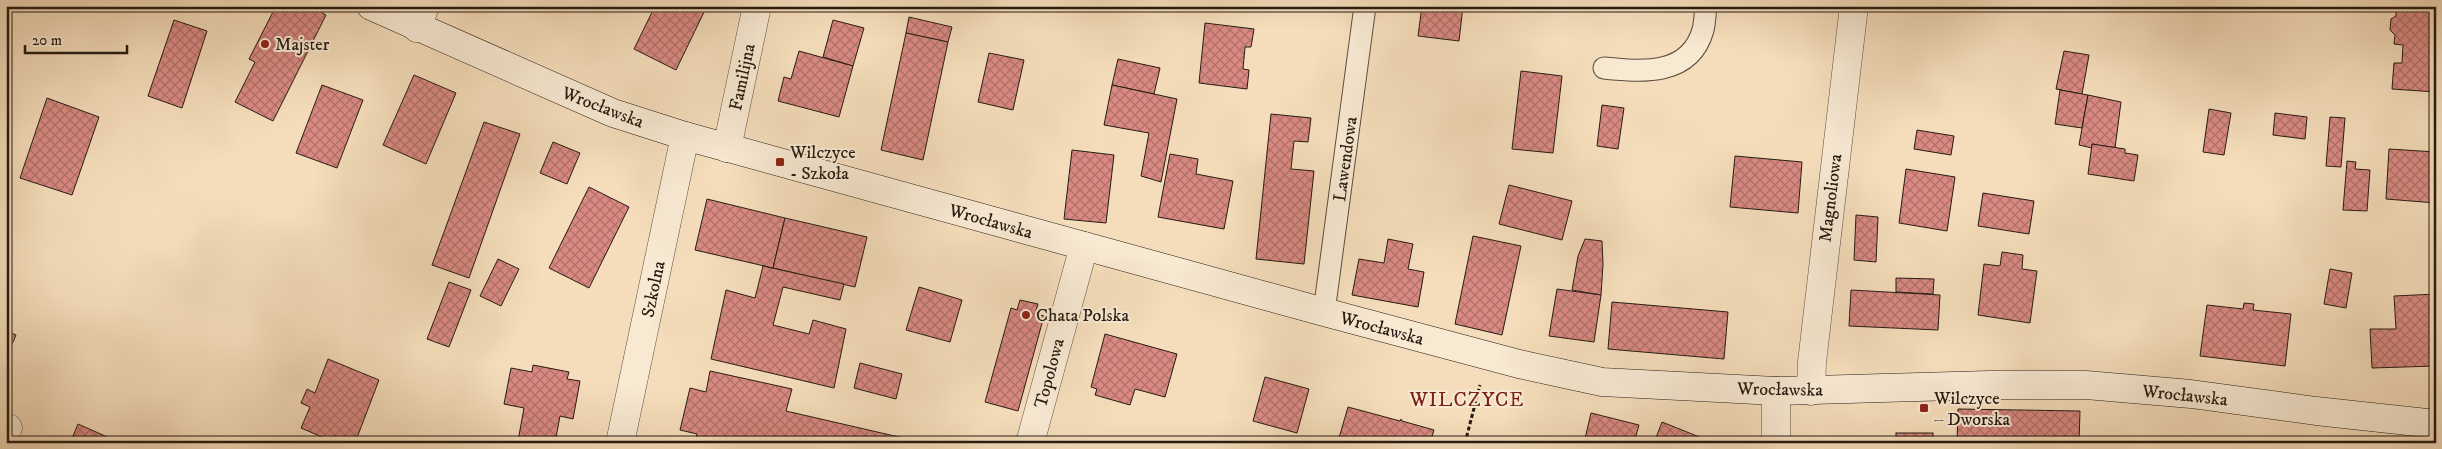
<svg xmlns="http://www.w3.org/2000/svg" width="2442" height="449" font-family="'IM FELL DW Pica',serif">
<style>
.building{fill:url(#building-cross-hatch);stroke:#261b12}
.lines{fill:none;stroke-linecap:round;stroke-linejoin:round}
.lane-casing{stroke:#5a4c3c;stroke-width:23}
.street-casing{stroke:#5a4c3c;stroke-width:29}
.secondary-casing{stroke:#261b12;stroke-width:29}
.path{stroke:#261b12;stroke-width:3;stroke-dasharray:4 2.5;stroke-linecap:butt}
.lane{stroke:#f8e9d3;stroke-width:21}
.street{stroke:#f8e9d3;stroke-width:28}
.secondary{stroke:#f8e9d3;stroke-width:28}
.poi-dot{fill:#8f2418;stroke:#f8e9d3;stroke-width:2}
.labels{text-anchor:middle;stroke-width:4;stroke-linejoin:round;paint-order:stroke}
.poi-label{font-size:18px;fill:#261b12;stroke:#f8e9d3;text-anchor:start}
.street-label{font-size:18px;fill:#261b12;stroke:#f8e9d3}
.quarter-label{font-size:20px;letter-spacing:1px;fill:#7a1f14;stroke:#f8e9d3}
</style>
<defs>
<pattern id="building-cross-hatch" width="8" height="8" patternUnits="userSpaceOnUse" patternTransform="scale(1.25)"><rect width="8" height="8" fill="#da8a83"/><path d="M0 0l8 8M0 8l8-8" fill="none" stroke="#b1706a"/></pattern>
</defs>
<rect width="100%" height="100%" fill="#f5ddbb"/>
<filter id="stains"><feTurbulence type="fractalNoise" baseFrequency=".004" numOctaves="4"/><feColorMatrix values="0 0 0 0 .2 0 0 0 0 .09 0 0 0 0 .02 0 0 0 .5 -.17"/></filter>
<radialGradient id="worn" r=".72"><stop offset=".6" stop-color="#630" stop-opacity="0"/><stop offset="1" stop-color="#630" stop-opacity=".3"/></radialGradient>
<g class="building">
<path d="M276,6H309L326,15L273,121L235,102L255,62L249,59Z"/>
<path d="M655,6H707L676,70L634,49Z"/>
<path d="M1422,6H1463L1459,41L1418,36Z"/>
<path d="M2396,6H2436V92L2392,89L2394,63H2402L2403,45L2394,44L2395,35L2390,30L2391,19L2396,16Z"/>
<path d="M909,17L952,27L948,42L906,33Z"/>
<path d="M174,20L207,31L182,108L148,96Z"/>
<path d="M833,20L864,28L853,66L823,57Z"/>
<path d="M1205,23L1254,29L1251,47H1245L1243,69L1249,70L1247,89L1199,83Z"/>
<path d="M906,33L948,42L923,160L881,150Z"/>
<path d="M799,51L853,66L839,117L778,101L784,77L791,79Z"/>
<path d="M2064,51L2089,55L2082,94L2056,89Z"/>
<path d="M989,53L1024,60L1013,110L978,102Z"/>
<path d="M1118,59L1160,68L1154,94L1112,85Z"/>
<path d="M1521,71L1562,76L1553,153L1512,149Z"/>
<path d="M414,75L456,93L426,164L383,145Z"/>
<path d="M322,85L363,100L337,168L296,153Z"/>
<path d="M1112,85L1177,99L1161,182L1141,176L1149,133L1104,125Z"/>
<path d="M2060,90L2088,95L2082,128L2055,124Z"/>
<path d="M2088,95L2121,102L2115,148L2092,144V148L2079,145Z"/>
<path d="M47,98L99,117L72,195L20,178Z"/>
<path d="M1602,105L1624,108L1618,149L1597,146Z"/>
<path d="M2209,109L2231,113L2224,155L2203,152Z"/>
<path d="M2275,113L2307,117L2305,139L2273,135Z"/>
<path d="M1271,114L1311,118L1308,142L1294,141L1291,169L1314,171L1304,264L1256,259Z"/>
<path d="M2330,117L2345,118L2341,167L2326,166Z"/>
<path d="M484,122L520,134L469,278L432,265Z"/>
<path d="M1917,130L1954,136L1951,155L1914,149Z"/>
<path d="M553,142L580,153L567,184L540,173Z"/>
<path d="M2092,144L2125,149V153L2138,155L2134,181L2088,174Z"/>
<path d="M2389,149L2436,152V203L2386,199Z"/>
<path d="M1072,150L1114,155L1106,223L1064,219Z"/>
<path d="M1170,154L1198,159L1196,174L1233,181L1224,229L1158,217Z"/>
<path d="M1735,156L1802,162L1798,213L1730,207Z"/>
<path d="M2347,161L2356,162L2355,169L2370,170L2367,211L2343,210Z"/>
<path d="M1906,169L1955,177L1947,231L1899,223Z"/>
<path d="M1509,185L1572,201L1562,240L1499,224Z"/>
<path d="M589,187L629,207L589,288L549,268Z"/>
<path d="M1983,193L2034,201L2029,234L1978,226Z"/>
<path d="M707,199L785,218L773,268L695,250Z"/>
<path d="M1856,215L1878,217L1876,262L1854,260Z"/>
<path d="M785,218L867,237L855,287L773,268Z"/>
<path d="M1473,236L1521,246L1502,335L1455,324Z"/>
<path d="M1388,239L1413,244L1408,269L1424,272L1418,307L1352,295L1359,259L1384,263Z"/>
<path d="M1585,239L1602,241L1603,264L1601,295L1572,290L1578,256Z"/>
<path d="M2002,252L2023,255L2022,269L2037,271L2030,323L1978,315L1984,264L2000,266Z"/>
<path d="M498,259L519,269L501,306L480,296Z"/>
<path d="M763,266L844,284L840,300L783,287L773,325L809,334L813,320L846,329L834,388L711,359L726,290L755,298Z"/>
<path d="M2330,269L2352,273L2346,308L2324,304Z"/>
<path d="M1896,278L1934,279L1933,294L1896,292Z"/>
<path d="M449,282L471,290L449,347L427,339Z"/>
<path d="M919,287L962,300L950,342L906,330Z"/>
<path d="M1557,289L1601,295L1594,342L1549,336Z"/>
<path d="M1851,290L1940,295L1938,330L1849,326Z"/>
<path d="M2436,294V366L2372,368L2370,329H2396L2394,296Z"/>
<path d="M1020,300L1038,304L1035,314L1044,316L1018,411L985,402L1011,308L1017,310Z"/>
<path d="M1612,302L1728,312L1724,359L1608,349Z"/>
<path d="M2244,303L2254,304L2253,310L2291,314L2285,366L2200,356L2207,305L2243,309Z"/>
<path d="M6,331L16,335L6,359Z"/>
<path d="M1105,334L1177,354L1165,397L1135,389L1130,405L1095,395L1097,389L1091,387Z"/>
<path d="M328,359L379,380L355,443H336L301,428L310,407L301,403L307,389L315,393Z"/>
<path d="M860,363L902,374L896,399L854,388Z"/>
<path d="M533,365L569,372L567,379L580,381L573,419L560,416L555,443L518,441L524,408L504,404L511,368L532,372Z"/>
<path d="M710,371L792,389L786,411L925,443H695L697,434L680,430L681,426L690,388L706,392Z"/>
<path d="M1265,377L1309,389L1297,433L1253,421Z"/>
<path d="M1348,407L1400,421L1401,419L1402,421L1434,430L1430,443H1342L1343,439L1339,438Z"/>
<path d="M1958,409L2080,411L2079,443H1957Z"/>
<path d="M1591,413L1639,425L1634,443H1584Z"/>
<path d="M1662,422L1712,442V443H1654Z"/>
<path d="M78,424L121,443H70Z"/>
<rect x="1896" y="433" width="37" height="10"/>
</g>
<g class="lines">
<g class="lane-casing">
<g id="lane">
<path d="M1604,68C1643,72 1690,76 1703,30C1705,22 1705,14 1706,6"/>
<path d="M1324,312L1365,6"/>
</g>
</g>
<g class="street-casing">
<g id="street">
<path d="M417,28L425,6"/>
<path d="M727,148L757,6"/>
<path d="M1811,391L1812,362L1854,6"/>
<path d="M6,431L8,428"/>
<path d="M620,443L685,136"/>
<path d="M1030,443L1084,246"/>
<path d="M1776,443V391"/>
</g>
</g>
<g class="secondary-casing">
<path id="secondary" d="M371,6L613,113L685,136L1324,312L1519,364L1602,382L1776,391L1989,385H2086L2191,394L2316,411L2436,424"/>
</g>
<path class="path" d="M1465,443L1480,385"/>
<use href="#lane" class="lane"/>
<use href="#street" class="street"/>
<use href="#secondary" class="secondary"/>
</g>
<g class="poi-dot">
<circle cx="265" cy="44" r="5"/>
<rect x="775" y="157" width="10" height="10" rx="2.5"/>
<circle cx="1026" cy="315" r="5"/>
<rect x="1919" y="403" width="10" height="10" rx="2.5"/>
</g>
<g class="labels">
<g class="poi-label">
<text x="275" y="50">Majster</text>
<text x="790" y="158">Wilczyce<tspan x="790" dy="21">- Szkoła</tspan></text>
<text x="1036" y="321">Chata Polska</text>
<text x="1934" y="404">Wilczyce<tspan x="1934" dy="21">– Dworska</tspan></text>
</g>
<g class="street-label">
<text transform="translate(742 77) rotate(-78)" y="6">Familijna</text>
<text transform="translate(603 107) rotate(21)" y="6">Wrocławska</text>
<text transform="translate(1345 159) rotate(-82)" y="6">Lawendowa</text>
<text transform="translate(1830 198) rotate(-83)" y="6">Magnoliowa</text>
<text transform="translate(991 221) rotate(16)" y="6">Wrocławska</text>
<text transform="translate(653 289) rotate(-78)" y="6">Szkolna</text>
<text transform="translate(1382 328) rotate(15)" y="6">Wrocławska</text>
<text transform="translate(1049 373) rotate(-75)" y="6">Topolowa</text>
<text transform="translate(1780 389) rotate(1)" y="6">Wrocławska</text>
<text transform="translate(2185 395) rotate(6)" y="6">Wrocławska</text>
</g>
<g class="quarter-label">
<text x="1467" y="406">WILCZYCE</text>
</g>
</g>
<rect width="2442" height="449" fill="none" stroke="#f5ddbb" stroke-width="25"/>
<rect x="8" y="8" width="2427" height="434" fill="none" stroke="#261b12" stroke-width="2.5"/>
<rect x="12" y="12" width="2417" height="424" fill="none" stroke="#261b12"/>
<path d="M25 45v8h102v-8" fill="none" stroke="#261b12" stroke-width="2.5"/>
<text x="32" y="45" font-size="15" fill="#261b12" stroke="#f8e9d3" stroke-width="4" paint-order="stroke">20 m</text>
<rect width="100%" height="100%" filter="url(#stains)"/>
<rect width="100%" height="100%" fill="url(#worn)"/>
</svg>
